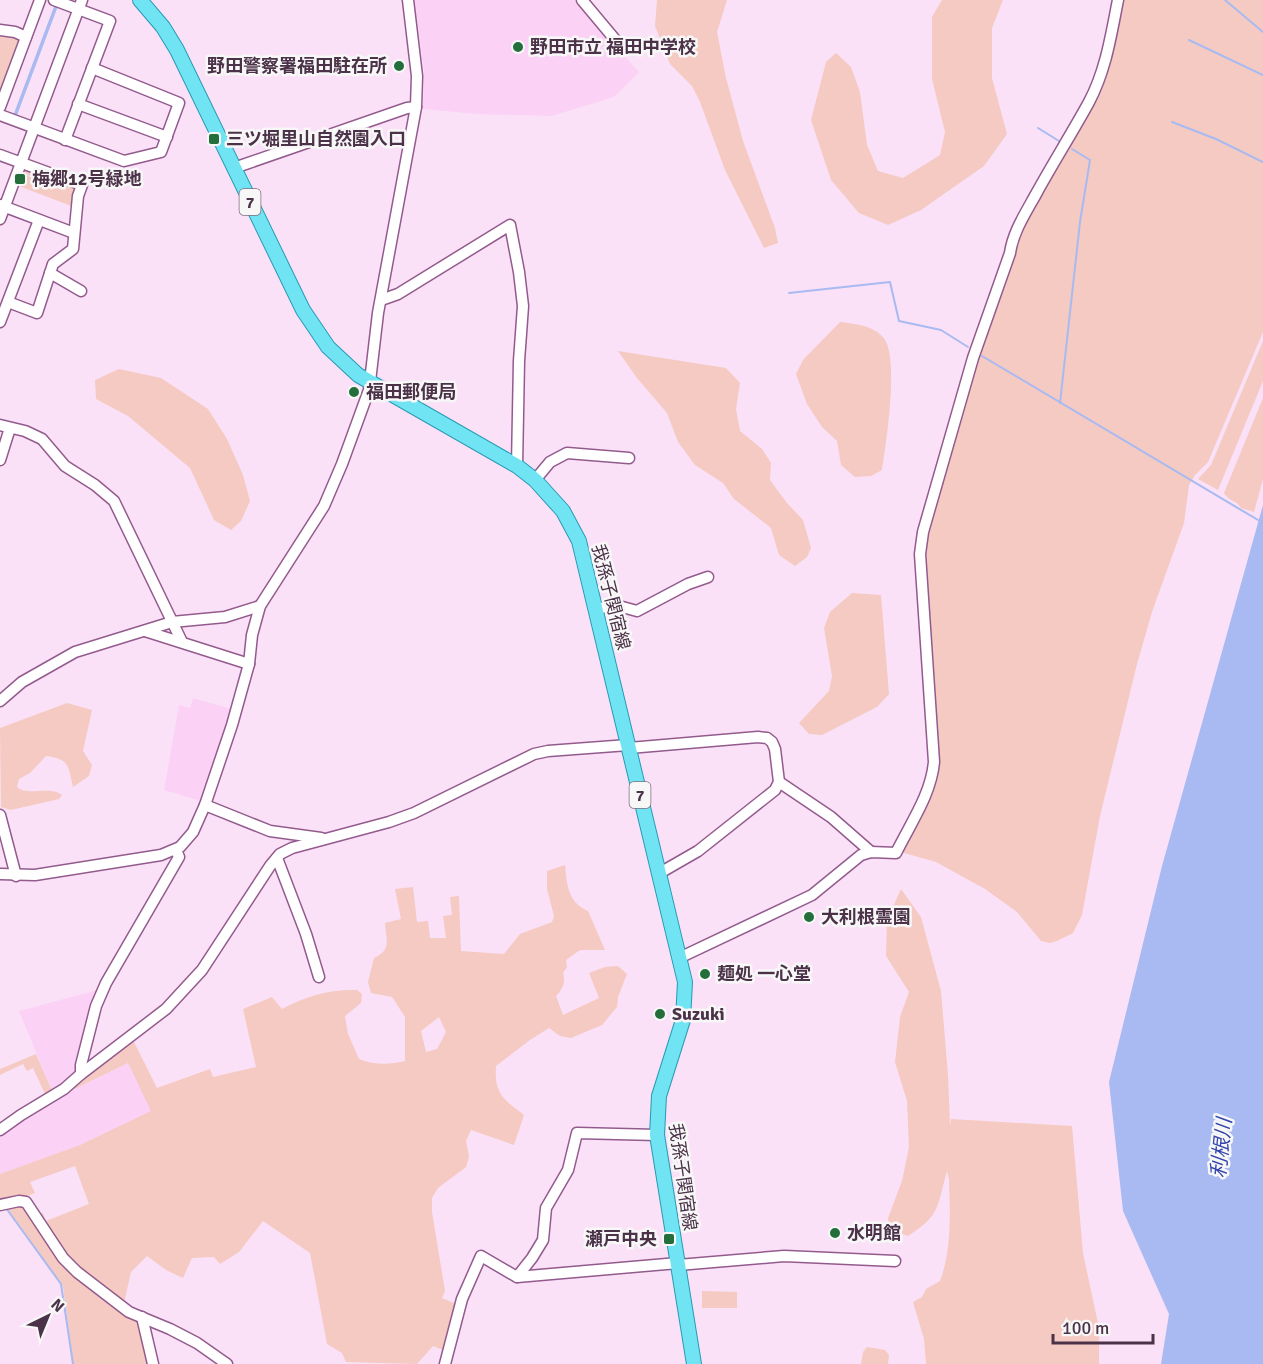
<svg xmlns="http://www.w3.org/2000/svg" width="1263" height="1364" font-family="Signika,'Noto Sans JP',sans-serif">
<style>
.built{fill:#fbd2f6}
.green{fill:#f4cac2;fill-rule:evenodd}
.water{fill:#a8baf1}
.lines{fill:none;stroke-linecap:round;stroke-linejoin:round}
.stream{stroke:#a8baf1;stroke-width:2}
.minor-casing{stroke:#935b8d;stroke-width:13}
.major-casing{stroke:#279ab3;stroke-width:16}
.minor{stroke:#fff;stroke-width:10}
.major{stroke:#71e4f4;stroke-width:14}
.poi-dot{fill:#246e3c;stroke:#f7f7f7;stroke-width:2}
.labels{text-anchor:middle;stroke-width:5;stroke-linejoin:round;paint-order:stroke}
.shield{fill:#f7f7f7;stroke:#7f6d7c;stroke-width:1.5}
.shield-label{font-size:16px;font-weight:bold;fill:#4b3248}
.poi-label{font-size:18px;font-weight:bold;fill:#4b3248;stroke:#f7f7f7;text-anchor:start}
.street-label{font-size:18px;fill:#4b3248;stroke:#f7f7f7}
.water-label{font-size:20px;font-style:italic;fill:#3446ad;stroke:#f7f7f7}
</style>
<rect width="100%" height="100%" fill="#fbe1f7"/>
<g class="built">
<path d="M414,0H574L639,72L614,97L552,116L477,114L423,109L424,70Z"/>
<path d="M193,698L232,709L217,759L201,801L164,790L179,705L190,708Z"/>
<path d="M101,989L77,1075L53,1093L19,1011Z"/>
<path d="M128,1063L152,1111L80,1145L0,1174V1132L52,1100Z"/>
</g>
<g class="green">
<path d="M657,0H727L717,32L726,78L743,141L775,228L778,243L764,248L725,170L700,102L692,86L670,64L655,26Z"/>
<path d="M942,0H1003L992,28V78L1007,134L984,166L921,210L888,225L859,213L831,180L811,120L826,62L836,53L851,67L860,92L867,145L878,171L903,178L940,155L945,132L932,79V17Z"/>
<path d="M1121,0H1263V332L1208,462L1195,475L1189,485L1184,523L1152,612L1137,664L1100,816L1082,915L1073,933L1057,941L1050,943L1041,941L1017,912L985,889L936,862L904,853L903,851L933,786L924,572L925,537L987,320L1026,220L1087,115Z"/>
<path d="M0,33L11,34L21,40L4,86L0,89Z"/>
<path d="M25,169L76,187L74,207L19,186L23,174L72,194L23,173Z"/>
<path d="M840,322C854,324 872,325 883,337C900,356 886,444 882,470L871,476L855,477L841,465L837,441L822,427L807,404L796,374L803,360Z"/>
<path d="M1263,341V381L1218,490L1198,479L1211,465Z"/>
<path d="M618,351L726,368L740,383L736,409L740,431L762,449L771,463L770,480L787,503L803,520L811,548L807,557L795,566L779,555L771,528L734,499L723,483L695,465L678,442L667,413L637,378Z"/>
<path d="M119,369L161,378L208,409L227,439L243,475L250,501L241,521L231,530L214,520L190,468L128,416L96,399L95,380Z"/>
<path d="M1263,398V479L1254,512L1241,508C1237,500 1229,502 1224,493Z"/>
<path d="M852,593L881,595L889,694L877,707L822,735L809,734L799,723L829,691L832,676L824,628L830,612Z"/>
<path d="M67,703L92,710L83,751L92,765L89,776L73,787C68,766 70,759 46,756L30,773L19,779L17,787C29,797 49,785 62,795L59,799L11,810L1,807L0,728Z"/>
<path d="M565,865C567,886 568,902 588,911L605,950H580L566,960L567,967L563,973C566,982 562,990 556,996L563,1015L599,998L589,973L605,967L618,966L627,974L618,997L617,1007L602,1025L571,1038L560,1036L549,1028L530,1040L496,1066C494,1094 503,1099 524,1115L514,1145L471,1130L466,1141L469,1157L466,1167L438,1188L432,1198V1212L445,1291L442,1298L458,1305L445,1351L433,1346L417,1364L346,1362L342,1353L327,1344L310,1253L263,1221L239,1252L220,1264L214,1257L192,1258L183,1278L166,1270L147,1256L131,1272L124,1303L141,1318L152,1364H73L63,1286L7,1208L17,1203L39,1215L43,1213L46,1221L89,1204L75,1166L30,1182L35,1193L19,1199L0,1201V1174L80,1145L151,1111L128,1063L52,1100L132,1038L157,1088L210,1069L213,1077L256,1067L243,1009L272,997L282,1009C305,996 331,989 357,990L362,994L361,1003L345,1016L348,1034L359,1059C375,1065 388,1065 405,1061V1017L392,997L371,993L368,982L374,958C392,950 386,940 385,923L401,919L395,889L413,887L417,922L428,921L430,938H446L443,916L452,915L450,897L459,896L461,951L504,954L520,934L552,922L554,916L547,889V871ZM439,1017L446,1032L437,1049L426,1052L421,1031Z"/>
<path d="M901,889L921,917L941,991L948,1075L950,1126L951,1119L1072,1126L1083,1253L1099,1328V1364H926L924,1339L913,1302L922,1297L926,1289L940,1281C952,1249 950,1212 949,1179L947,1171C937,1206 941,1215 908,1236L889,1230L888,1218L902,1181L909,1147L907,1101L895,1062L900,1017L909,992L886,956L887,920Z"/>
<path d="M36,1054L53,1093L46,1096L33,1068L27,1071L23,1064L0,1075V1069Z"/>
<path d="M702,1291L737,1292V1308H702Z"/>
<path d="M867,1347L885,1350L889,1355L888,1364H861L863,1352Z"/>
</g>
<g class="water">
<path d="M55,4L58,6L16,118L13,116Z"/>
<path d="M1263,505V1364H1161L1169,1314L1123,1211L1109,1082L1162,866Z"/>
</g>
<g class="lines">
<g class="stream">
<path d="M1225,0L1263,32"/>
<path d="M1189,40L1263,75"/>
<path d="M1172,122L1216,139L1263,162"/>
<path d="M1038,128L1059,141"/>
<path d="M789,293L890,282L899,321L941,330L968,347"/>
<path d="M982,356L1263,523"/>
<path d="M1060,403L1080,222L1090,160L1072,149"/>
<path d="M6,1208L61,1284L73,1364"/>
</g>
<g class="minor-casing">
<g id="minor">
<path d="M54,0L110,21L65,140"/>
<path d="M582,0L623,49"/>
<path d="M0,30L15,32L26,37"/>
<path d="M78,104L167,137"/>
<path d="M0,107L40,0"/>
<path d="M0,115L124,161L161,152L179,103L92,68"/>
<path d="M0,155L82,185L78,196L73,249L53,264L37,313L8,302"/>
<path d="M234,168L407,108L416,107"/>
<path d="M0,205L74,233"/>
<path d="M0,219L82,0"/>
<path d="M50,273L81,291"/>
<path d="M381,300L398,294L510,225L519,272L523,306L519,361L517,466"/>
<path d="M0,322L39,220"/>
<path d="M0,425L25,431L42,439L65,466L95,485L114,501L182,642"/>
<path d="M0,460L10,428"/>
<path d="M535,480L550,462L567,453L629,458"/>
<path d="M596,609L615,605L637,611L688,584L708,577"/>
<path d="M145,631L249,664"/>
<path d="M0,701L22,682L75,652L172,622L225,617L260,606"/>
<path d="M629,748L758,737L767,738L772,742L775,749L779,782L775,790L698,851L658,874"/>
<path d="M779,782L831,817L871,852"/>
<path d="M205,805L270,831L321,838"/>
<path d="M0,815L16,876"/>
<path d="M277,858L306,934L319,977"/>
<path d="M0,874L35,875L161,855L180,847L193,832L205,805L232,725L249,664L252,635L260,606L324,506L342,464L369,390L378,313L416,107L417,76L408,0"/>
<path d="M679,958L812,895L861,855L871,852L896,853C910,824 931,795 934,762L920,554L923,532L973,358L1010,253C1013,232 1025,214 1036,194C1053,163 1072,133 1089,102C1106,70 1111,35 1118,0"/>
<path d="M81,1074V1065L96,1006L106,983L179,857L176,850"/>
<path d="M0,1130L21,1115L64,1089L81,1074L166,1009L202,970L270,866L280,854L292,848L389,822L414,813L534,754L548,751L628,745"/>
<path d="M0,1205L19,1201L26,1202L63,1258L77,1272L129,1312L170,1329L197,1343L227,1364"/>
<path d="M678,1265L784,1256L895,1261"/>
<path d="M517,1277L532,1258L543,1240L546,1208L568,1170L577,1133L657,1135"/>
<path d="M142,1317L153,1364"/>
<path d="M445,1364L462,1299L481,1256L517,1277L678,1263"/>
</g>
</g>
<g class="major-casing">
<path id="major" d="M140,0L163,27L177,50L303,310L328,347L358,375L517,466L535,480L563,511L579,541L685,982L683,1020L659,1096L657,1135L694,1364"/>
</g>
<use href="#minor" class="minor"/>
<use href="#major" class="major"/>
</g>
<g class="poi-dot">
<circle cx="518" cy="47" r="6"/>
<circle cx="399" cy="66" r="6"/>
<rect x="208" y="133" width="12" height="12" rx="3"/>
<rect x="14" y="173" width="12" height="12" rx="3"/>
<circle cx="354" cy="392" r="6"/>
<circle cx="809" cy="917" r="6"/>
<circle cx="705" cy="974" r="6"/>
<circle cx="660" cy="1014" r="6"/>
<circle cx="835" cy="1233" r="6"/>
<rect x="663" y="1233" width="12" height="12" rx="3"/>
</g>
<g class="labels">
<g class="shield">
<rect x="239.5" y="189" width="21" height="26" rx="4.5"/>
<rect x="629.5" y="782" width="21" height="26" rx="4.5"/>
</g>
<g class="shield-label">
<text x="250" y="208">7</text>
<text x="640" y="801">7</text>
</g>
<g class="poi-label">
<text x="530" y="53">野田市立 福田中学校</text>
<text x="387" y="72" text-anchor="end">野田警察署福田駐在所</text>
<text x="226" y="145">三ツ堀里山自然園入口</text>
<text x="32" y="185">梅郷12号緑地</text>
<text x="366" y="398">福田郵便局</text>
<text x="821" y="923">大利根霊園</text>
<text x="717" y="980">麺処 一心堂</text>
<text x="672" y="1020">Suzuki</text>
<text x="847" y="1239">水明館</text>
<text x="657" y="1245" text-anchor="end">瀬戸中央</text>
</g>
<g class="street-label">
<text transform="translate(611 597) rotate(76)" y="6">我孫子関宿線</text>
<text transform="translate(683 1177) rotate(82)" y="6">我孫子関宿線</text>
</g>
<g class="water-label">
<text transform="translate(1221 1148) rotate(-84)" y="7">利根川</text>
</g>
</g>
<g transform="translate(48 1316) rotate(43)" stroke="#f7f7f7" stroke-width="4.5" paint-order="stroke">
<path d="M0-4.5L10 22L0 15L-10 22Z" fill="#4b3248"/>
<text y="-9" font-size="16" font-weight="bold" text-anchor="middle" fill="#4b3248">N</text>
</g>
<path d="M1053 1334v9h100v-9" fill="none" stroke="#4b3248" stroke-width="3"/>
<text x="1062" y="1334" font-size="18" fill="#4b3248" stroke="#f7f7f7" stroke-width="4.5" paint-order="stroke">100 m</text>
</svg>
